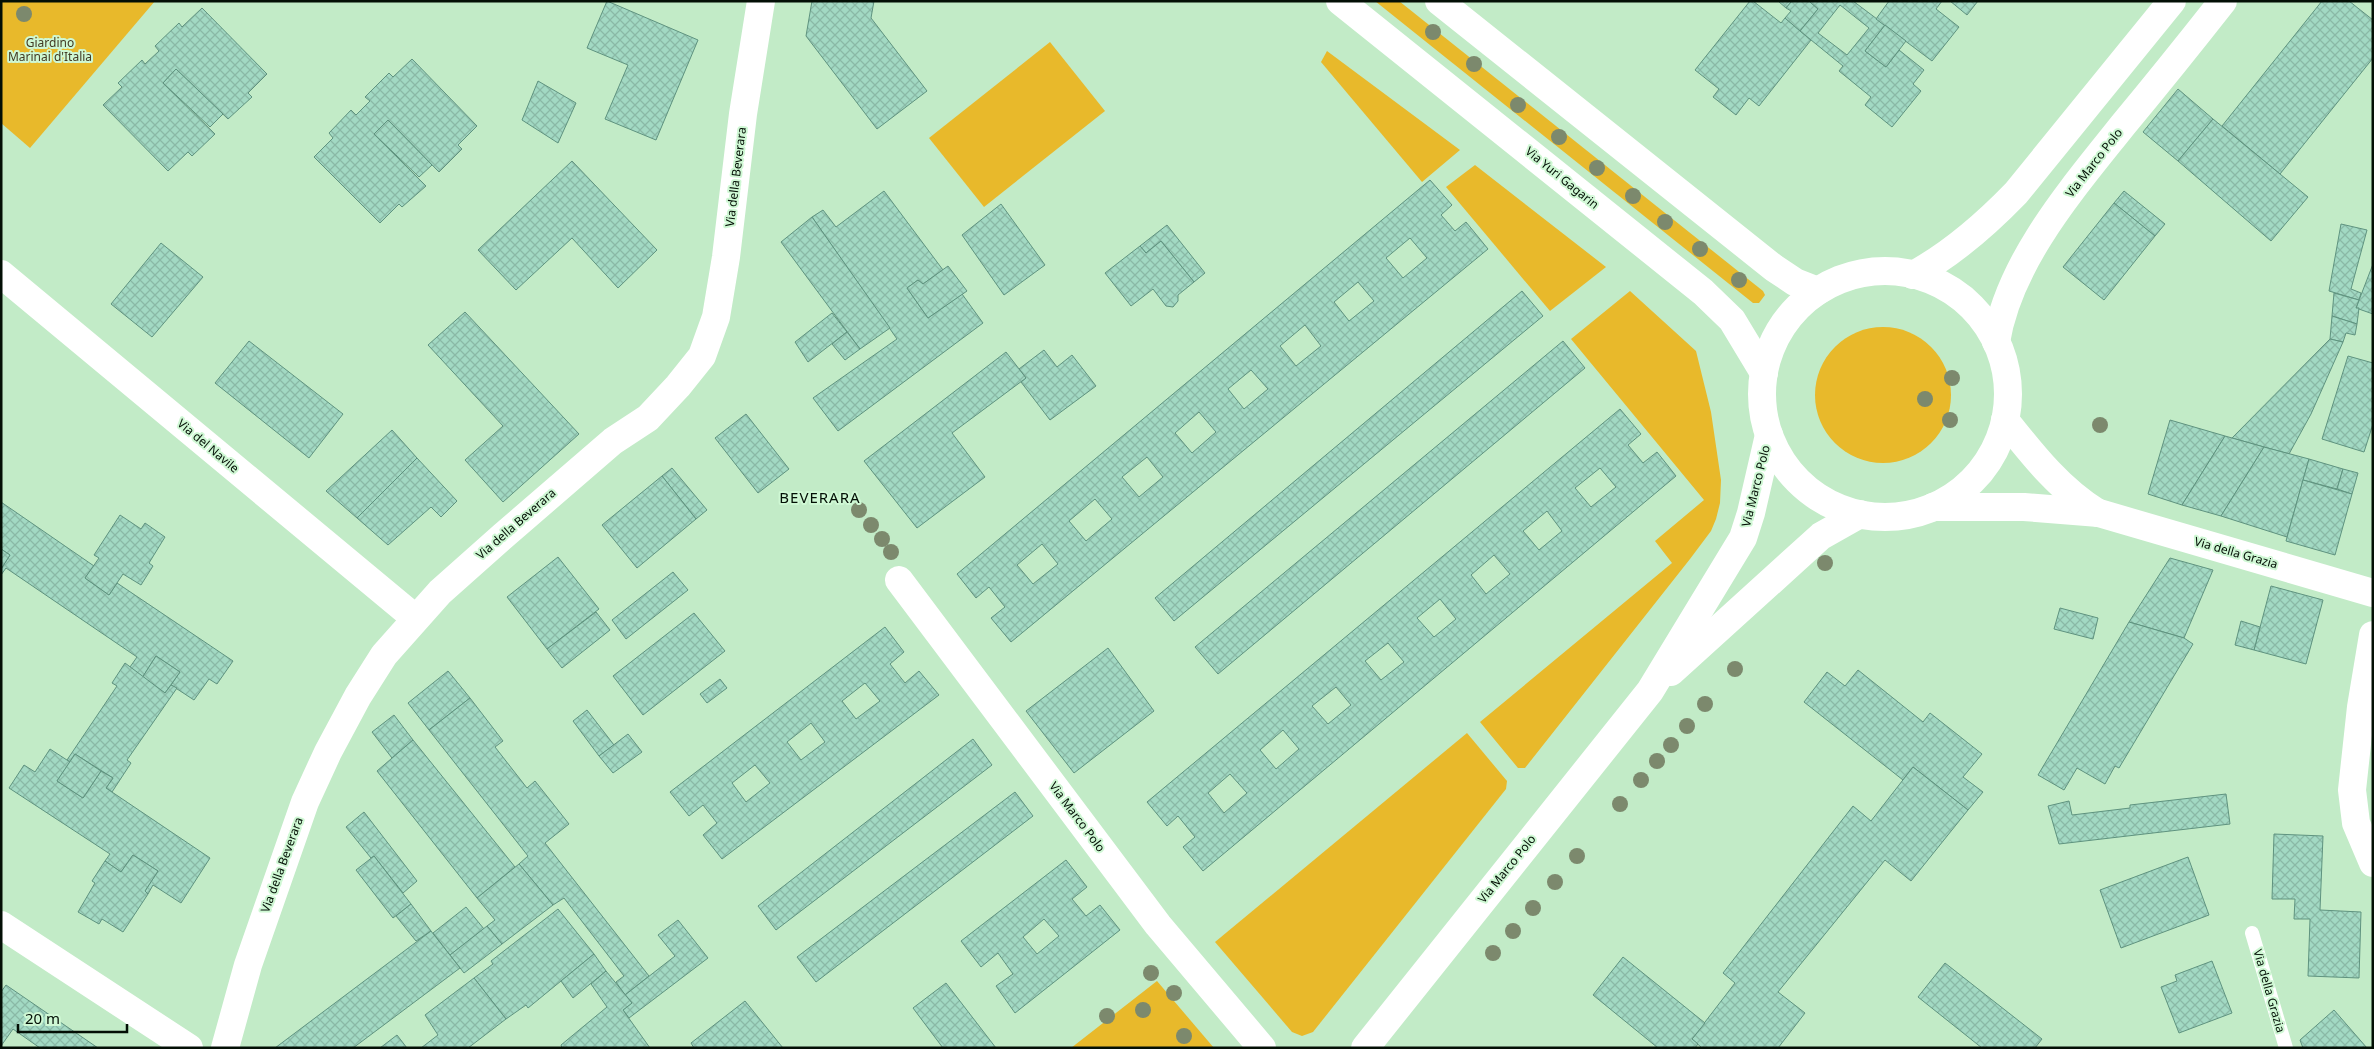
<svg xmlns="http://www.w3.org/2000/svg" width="2374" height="1049" font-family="'Noto Sans',sans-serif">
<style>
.green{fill:#e8b92b}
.building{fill:url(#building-cross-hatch);stroke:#5f937f;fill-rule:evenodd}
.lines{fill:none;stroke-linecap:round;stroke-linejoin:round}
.service{stroke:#fff;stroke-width:14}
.minor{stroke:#fff;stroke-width:28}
.secondary{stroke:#fff;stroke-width:28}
.primary{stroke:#fff;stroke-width:28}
.tree{fill:#7c896d}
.labels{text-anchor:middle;stroke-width:4;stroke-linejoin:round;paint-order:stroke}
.park-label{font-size:12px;fill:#423923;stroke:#cff8d4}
.street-label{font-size:12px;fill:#030f05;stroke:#cff8d4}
.quarter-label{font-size:15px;letter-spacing:1px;fill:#030f05;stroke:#cff8d4}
</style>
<defs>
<pattern id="building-cross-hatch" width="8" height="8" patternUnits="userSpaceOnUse" patternTransform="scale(1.25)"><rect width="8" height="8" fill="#a2d9c3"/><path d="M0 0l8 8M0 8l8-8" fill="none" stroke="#8ab9a6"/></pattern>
</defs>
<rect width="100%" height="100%" fill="#c2ebc7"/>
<g class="green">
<path d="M1,1H155L30,148L1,123Z"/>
<path d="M1375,1H1399L1763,291L1765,295L1759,303H1753Z"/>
<path d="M1050,42L1105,111L984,207L929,138Z"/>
<path d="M1327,51L1460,150L1422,182L1321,62Z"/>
<path d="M1475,165L1606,267L1550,311L1446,187Z"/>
<path d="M1630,291L1696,351L1711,412L1721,480L1720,503L1716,519L1711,531L1690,559L1525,768H1518L1480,722L1672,563L1655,541L1704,500L1571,339Z"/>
<circle cx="1883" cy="395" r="68"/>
<path d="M1467,733L1507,781L1506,789L1313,1032L1302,1036L1292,1032L1215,942Z"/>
<path d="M1157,981L1214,1048H1071Z"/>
</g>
<g class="building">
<path d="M607,1L698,40L656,140L605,119L628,65L587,48Z"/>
<path d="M812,1H874L871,18L927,91L877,129L806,36Z"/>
<path d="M1750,1H1753L1781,23L1785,18L1811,40L1759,106L1749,98L1736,115L1713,97L1719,89L1695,70Z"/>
<path d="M1778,1H1792L1786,8Z"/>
<path d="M1792,1H1809L1818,9L1800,31L1785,18L1791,11L1786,8Z"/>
<path d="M1809,1H1853L1885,25L1865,51L1886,67L1899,50L1924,70L1913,84L1921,91L1892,127L1865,105L1871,97L1839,71L1843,66L1800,31L1818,9ZM1840,5L1869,28L1847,55L1818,33Z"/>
<path d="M1889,1H1942L1936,9L1959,27L1932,61L1876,19Z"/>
<path d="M1950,1H1978L1967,15Z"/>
<path d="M2322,1H2349L2373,20V58L2280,174L2222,126Z"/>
<path d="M202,8L267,74L248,93L252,97L228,119L176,69L163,83L215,134L192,156L188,152L168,171L103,105L122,87L118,83L142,60L145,64L159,51L155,46L179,23L182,27Z"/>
<path d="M1885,25L1906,41L1886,67L1865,51Z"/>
<path d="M412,59L477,126L458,145L462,149L439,172L388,120L374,134L426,186L402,207L399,204L380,223L314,157L333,138L329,133L351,110L356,115L370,101L365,97L389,73L393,77Z"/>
<path d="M176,69L223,114L210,127L163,83Z"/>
<path d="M538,81L576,103L558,143L522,120Z"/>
<path d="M2178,89L2213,119L2178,161L2143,132Z"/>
<path d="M2213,119L2308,197L2271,241L2178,161Z"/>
<path d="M388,120L432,165L419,177L374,134Z"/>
<path d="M572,161L657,250L618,288L572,238L516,290L478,250Z"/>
<path d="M1430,180L1452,205L1441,215L1455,231L1466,222L1488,249L1011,642L991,618L1005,607L989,587L976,598L957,574ZM1410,238L1427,258L1403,278L1386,258ZM1358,282L1374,301L1349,321L1334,302ZM1305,325L1321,346L1296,366L1280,346ZM1251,370L1268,389L1244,409L1228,389ZM1199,412L1216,432L1192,453L1175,433ZM1147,457L1163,477L1139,497L1122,477ZM1095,499L1112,519L1086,541L1069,521ZM1042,544L1058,564L1033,584L1017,565Z"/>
<path d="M884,191L943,270L923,284L918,280L907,288L928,318L962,294L983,323L838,431L813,398L897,339L812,217L823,210L836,227Z"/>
<path d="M2124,191L2165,224L2155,236L2114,203Z"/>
<path d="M2114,203L2155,236L2104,300L2063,267Z"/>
<path d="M1001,204L1045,265L1004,295L962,235Z"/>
<path d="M812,217L890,328L860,349L781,242Z"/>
<path d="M2341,224L2367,230L2351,289L2361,293L2359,300L2329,291Z"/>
<path d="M1167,225L1205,273L1194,282L1161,241L1146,253L1140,246Z"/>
<path d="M1161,241L1194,282L1178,295V301L1173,307L1166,306L1153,289L1131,306L1105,273L1140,246L1146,253Z"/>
<path d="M161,243L203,277L152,337L111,304Z"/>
<path d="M2373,264V314L2356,308Z"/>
<path d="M948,266L967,291L928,318L907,288L918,280L923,284Z"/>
<path d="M1522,291L1543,316L1174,621L1155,598Z"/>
<path d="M2334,293L2359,300L2356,308H2359L2357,324L2332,316Z"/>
<path d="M465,312L579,434L503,502L465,460L503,426L428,345Z"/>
<path d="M832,313L847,332L808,362L795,342Z"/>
<path d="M2332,316L2357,324L2355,335L2346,333L2343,342L2330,339Z"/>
<path d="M847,332L860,349L845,360L832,344Z"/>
<path d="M2330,339L2343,342L2311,414L2289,454L2232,438Z"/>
<path d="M249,341L343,414L309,458L215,383Z"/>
<path d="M1563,341L1585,368L1218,674L1195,647Z"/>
<path d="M1044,350L1057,367L1072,355L1096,386L1050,420L1021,382L1026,378L1019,369Z"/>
<path d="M1006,352L1026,378L952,433L985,477L917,528L864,461Z"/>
<path d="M2348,356L2373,363V424L2364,452L2322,439Z"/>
<path d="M1620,409L1641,434L1628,445L1643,463L1657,452L1676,476L1203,871L1183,847L1195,837L1178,816L1167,826L1147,802ZM1600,468L1616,487L1591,507L1575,488ZM1547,511L1562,531L1539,550L1523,531ZM1494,555L1510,574L1486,594L1471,575ZM1440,599L1456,619L1434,637L1417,618ZM1388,643L1404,662L1381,680L1365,661ZM1336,687L1351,705L1328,724L1312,706ZM1283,730L1299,749L1276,769L1260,750ZM1230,774L1247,793L1224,813L1208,793Z"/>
<path d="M746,414L789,469L758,493L715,438Z"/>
<path d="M2170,420L2225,436L2182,505L2148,494Z"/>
<path d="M392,430L417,458L357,518L326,491Z"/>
<path d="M2225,436L2264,447L2221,516L2182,505Z"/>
<path d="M2264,447L2309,459L2287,537L2221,516Z"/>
<path d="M417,458L457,501L441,517L431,507L388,545L357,518Z"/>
<path d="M2309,459L2343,469L2337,489L2303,480Z"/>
<path d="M672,468L707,510L696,519L662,476Z"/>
<path d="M2343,469L2358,473L2352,494L2337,489Z"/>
<path d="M662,476L696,519L637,568L602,525Z"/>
<path d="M2303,480L2352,494L2335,555L2286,541Z"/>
<path d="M1,502L94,566L85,578L109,595L117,583L233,661L217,684L209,679L194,700L171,685L180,672L156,656L142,678L130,667L137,657L6,568L1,575V569L10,555L1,549Z"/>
<path d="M120,515L141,529L145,523L165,537L149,563L153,566L141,585L123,574L109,595L85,578L99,558L94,555Z"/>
<path d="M1,549L10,555L1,569Z"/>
<path d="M558,557L599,609L547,649L507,597Z"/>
<path d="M2170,558L2213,570L2184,638L2129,622Z"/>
<path d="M673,572L688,590L626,639L612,620Z"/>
<path d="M2271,586L2323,600L2306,664L2254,650Z"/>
<path d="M2060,608L2098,618L2093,639L2054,629Z"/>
<path d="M596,612L610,630L562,668L547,649Z"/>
<path d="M694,613L725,651L643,715L613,676Z"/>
<path d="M2241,621L2260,627L2254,650L2235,645Z"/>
<path d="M2129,622L2184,638L2193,644L2119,768L2115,766L2105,784L2077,768L2064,790L2038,775Z"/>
<path d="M885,627L904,652L890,664L905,683L919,671L939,695L722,859L703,835L717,823L703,805L689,816L670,792ZM865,683L880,701L856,719L842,701ZM811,723L825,742L801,760L787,742ZM755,765L770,783L746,802L732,783Z"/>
<path d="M1108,648L1154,711L1074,773L1026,711Z"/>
<path d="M156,656L180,672L165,693L142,678Z"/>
<path d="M125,663L165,693L171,685L177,688L127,760L131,763L112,792L106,788L113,778L75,754L70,762L67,760L117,686L112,683Z"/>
<path d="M1858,670L1923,722L1930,713L1982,754L1963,777L1983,792L1968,810L1913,767L1903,780L1804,702L1827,672L1845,686Z"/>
<path d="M448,671L470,698L429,730L408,703Z"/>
<path d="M720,679L727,688L707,703L700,694Z"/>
<path d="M470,698L503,741L495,747L527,788L535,781L569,824L545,843L649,976L625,995L616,982L624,976L564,898L553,905L519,864L528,856L429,730Z"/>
<path d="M587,710L614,745L599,756L573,721Z"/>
<path d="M394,715L413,740L392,758L372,732Z"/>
<path d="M628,734L642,752L613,773L599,756Z"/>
<path d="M973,739L992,765L776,930L758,906Z"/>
<path d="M413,740L515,867L477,898L377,771Z"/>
<path d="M50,749L70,762L57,781L83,798L101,771L113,778L106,788L210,858L181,903L153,885L148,894L145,891L158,871L133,855L121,872L105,861L110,854L9,788L24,765L35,772Z"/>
<path d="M75,754L101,771L83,798L57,781Z"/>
<path d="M1913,767L1968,810L1911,881L1885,860L1778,992L1805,1013L1778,1048H1702L1692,1039L1735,983L1723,973L1853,806L1871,821Z"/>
<path d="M1015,792L1033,816L816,982L797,957Z"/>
<path d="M2226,794L2230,824L2059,844L2048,806L2069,801L2072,815L2130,808V805Z"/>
<path d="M364,812L417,881L403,893L374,856L371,858L346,827Z"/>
<path d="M2274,834L2323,836L2320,910L2361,912L2359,978L2308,976L2310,919H2294L2295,899H2272Z"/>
<path d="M133,855L158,871L145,891L148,894L123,932L102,919L99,924L78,912L95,883L92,881L105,861L121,872Z"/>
<path d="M374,856L411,904L393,918L356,870Z"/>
<path d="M2188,857L2209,915L2121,948L2100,890Z"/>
<path d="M1066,860L1087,887L1072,899L1086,916L1100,905L1120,930L1015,1013L996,986L1013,974L998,953L981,967L961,941ZM1044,919L1059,936L1037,954L1023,937Z"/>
<path d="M519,864L553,905L502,944L487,926L495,920L477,898Z"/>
<path d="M411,904L431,931L416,941L396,916Z"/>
<path d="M466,907L484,929L450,955L433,933Z"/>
<path d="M558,909L594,954L528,1008L526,1005L506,1019L474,978L493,964L491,961Z"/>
<path d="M678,920L708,958L629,1018L623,1010L632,1003L625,995L675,956L658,935Z"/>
<path d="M487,926L502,944L464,973L450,955Z"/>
<path d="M431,931L460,968L353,1048H275Z"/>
<path d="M594,954L606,971L573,998L561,981Z"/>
<path d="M1623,957L1705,1023L1692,1039L1698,1044L1695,1048H1658L1593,995Z"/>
<path d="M2212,961L2232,1013L2179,1033L2161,987L2177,981L2175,975Z"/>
<path d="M1945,963L2042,1039L2035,1048H1982L1918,997Z"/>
<path d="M606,971L632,1003L623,1010L650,1048H562L561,1045L607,1007L591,984Z"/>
<path d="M474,978L506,1019L468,1048H421L438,1035L425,1015Z"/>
<path d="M946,983L996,1048H943L913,1008Z"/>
<path d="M6,985L98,1048H40L13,1029L1,1046V992Z"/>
<path d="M745,1001L783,1048H694L691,1043Z"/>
<path d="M2334,1010L2367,1048H2303L2300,1040Z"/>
<path d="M397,1035L407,1048H380Z"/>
</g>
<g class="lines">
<path class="service" d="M2252,933L2286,1048"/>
<g class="minor">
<path d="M1,274L415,618"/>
<path d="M2005,420C2032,454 2060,490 2098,513"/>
<path d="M1933,507H2024L2099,513L2373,593"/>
<path d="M899,580L1158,925L1262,1048"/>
<path d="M2373,635L2361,707L2352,790L2356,823L2373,863"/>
<path d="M1,925L189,1048"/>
<path d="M225,1048L248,965L305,802L328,752L358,696L384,655L440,592L503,536L613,441L648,418L678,386L702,356L716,317L726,257L743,114L761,1"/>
</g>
<g class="secondary">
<path d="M1340,1L1703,292L1732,320L1764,373"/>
<path d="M1439,1L1774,268L1795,282L1818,291"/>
</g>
<g class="primary">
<circle cx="1885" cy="394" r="123"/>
<path d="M1913,275C1952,254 1985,225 2016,193L2172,1"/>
<path d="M1996,342C2009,261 2073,188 2123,125C2157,84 2190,43 2223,1"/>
<path d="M1671,672L1821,536L1860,514"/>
<path d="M1365,1048L1650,691L1743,538L1751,513L1769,435"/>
</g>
</g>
<g class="tree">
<circle cx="24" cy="14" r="8"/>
<circle cx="1433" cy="32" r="8"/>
<circle cx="1474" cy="64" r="8"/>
<circle cx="1518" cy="105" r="8"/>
<circle cx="1559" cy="137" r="8"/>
<circle cx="1597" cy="168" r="8"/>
<circle cx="1633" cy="196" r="8"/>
<circle cx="1665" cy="222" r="8"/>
<circle cx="1700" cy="249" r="8"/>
<circle cx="1739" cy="280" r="8"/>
<circle cx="1952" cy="378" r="8"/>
<circle cx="1925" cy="399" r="8"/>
<circle cx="1950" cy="420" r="8"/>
<circle cx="2100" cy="425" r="8"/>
<circle cx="859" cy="510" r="8"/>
<circle cx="871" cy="525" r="8"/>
<circle cx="882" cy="539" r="8"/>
<circle cx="891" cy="552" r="8"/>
<circle cx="1825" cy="563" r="8"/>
<circle cx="1735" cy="669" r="8"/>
<circle cx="1705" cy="704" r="8"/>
<circle cx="1687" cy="726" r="8"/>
<circle cx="1671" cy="745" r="8"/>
<circle cx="1657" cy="761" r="8"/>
<circle cx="1641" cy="780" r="8"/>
<circle cx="1620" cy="804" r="8"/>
<circle cx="1577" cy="856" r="8"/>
<circle cx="1555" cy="882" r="8"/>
<circle cx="1533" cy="908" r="8"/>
<circle cx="1513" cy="931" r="8"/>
<circle cx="1493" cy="953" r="8"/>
<circle cx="1151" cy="973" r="8"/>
<circle cx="1174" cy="993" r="8"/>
<circle cx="1143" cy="1010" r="8"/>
<circle cx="1107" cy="1016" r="8"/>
<circle cx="1184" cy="1036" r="8"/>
</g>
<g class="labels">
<g class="park-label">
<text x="50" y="47">Giardino<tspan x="50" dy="14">Marinai d'Italia</tspan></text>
</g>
<g class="street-label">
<text transform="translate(2094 163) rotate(-52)" y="4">Via Marco Polo</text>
<text transform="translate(736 177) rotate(-83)" y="4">Via della Beverara</text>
<text transform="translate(1562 178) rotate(39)" y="4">Via Yuri Gagarin</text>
<text transform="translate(208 446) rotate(40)" y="4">Via del Navile</text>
<text transform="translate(1756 486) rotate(-76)" y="4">Via Marco Polo</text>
<text transform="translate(516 524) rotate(-41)" y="4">Via della Beverara</text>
<text transform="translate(2236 553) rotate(16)" y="4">Via della Grazia</text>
<text transform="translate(1077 817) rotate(53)" y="4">Via Marco Polo</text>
<text transform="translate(282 865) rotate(-70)" y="4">Via della Beverara</text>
<text transform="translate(1507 869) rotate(-51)" y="4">Via Marco Polo</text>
<text transform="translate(2269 991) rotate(74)" y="4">Via della Grazia</text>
</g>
<g class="quarter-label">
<text x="820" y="503">BEVERARA</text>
</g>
</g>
<rect width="2374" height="1049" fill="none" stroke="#030f05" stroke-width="5"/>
<path d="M18 1024v8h109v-8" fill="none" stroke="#030f05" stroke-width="2.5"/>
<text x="25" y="1024" font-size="15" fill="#030f05" stroke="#cff8d4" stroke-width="4" paint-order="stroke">20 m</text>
</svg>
